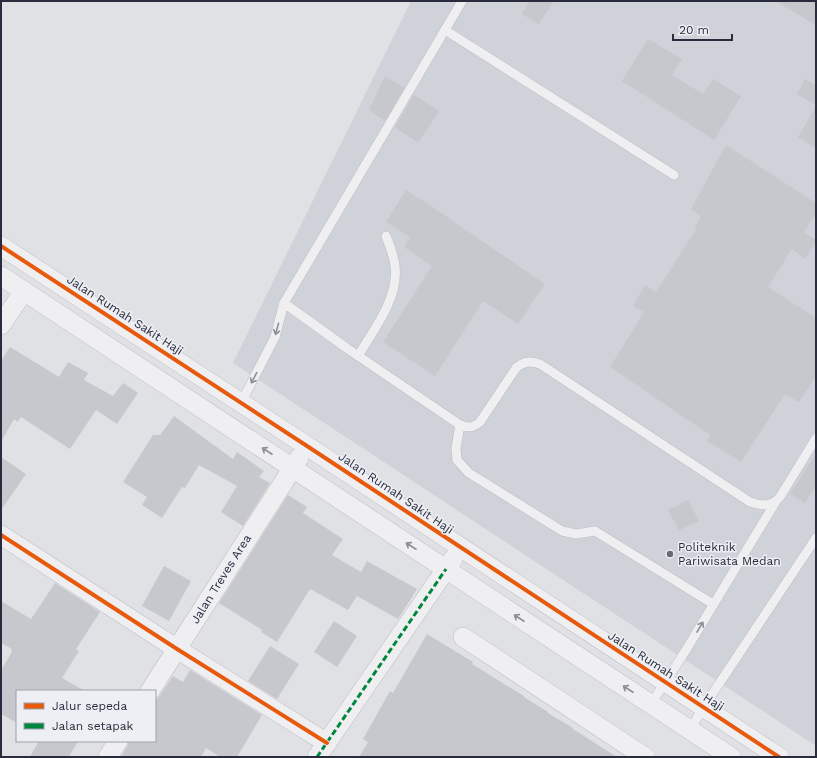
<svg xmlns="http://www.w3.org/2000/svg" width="817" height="758" font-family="'Work Sans',sans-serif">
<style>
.built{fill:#d0d2d9}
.building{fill:#c7c8cd}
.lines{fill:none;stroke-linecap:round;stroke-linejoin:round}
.lane-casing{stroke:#bdbec2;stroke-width:10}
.street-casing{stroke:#bdbec2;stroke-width:20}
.lane{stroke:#efeff2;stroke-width:9}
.street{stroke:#efeff2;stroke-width:19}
.quiet{stroke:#00873e;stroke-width:3;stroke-dasharray:6 3;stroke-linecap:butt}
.cycleway-casing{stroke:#edeff4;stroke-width:6}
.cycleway{stroke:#e8590c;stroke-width:4}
.oneway{stroke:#8c8e97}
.poi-dot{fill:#686b77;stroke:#edeff4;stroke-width:1.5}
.labels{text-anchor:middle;stroke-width:3;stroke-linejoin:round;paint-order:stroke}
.street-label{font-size:12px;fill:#282c3c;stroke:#edeff4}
.poi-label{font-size:12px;fill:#282c3c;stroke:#edeff4;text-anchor:start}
</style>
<rect width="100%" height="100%" fill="#e0e1e5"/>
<path class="built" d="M411,1H816V746L233,363Z"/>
<g class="building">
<path d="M529,1H554L539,24L522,14Z"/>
<path d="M775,1H816V25Z"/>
<path d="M648,39L682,59L672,75L703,94L713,79L741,96L714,140L622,81Z"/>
<path d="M385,76L404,88L385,121L369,110Z"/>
<path d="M805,79L816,85V105L797,94Z"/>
<path d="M414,95L439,111L418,143L395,127Z"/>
<path d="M816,106V148L798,137Z"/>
<path d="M726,145L816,203V214L804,232L816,240V242L805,259L792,249L768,287L816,318V376L799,402L785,394L741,462L707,441L710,435L610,367L644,312L633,306L645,285L656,292L697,228L695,227L701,216L691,209Z"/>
<path d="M406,190L434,208L545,284L518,324L483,301L435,376L383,342L432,266L404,247L410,237L386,222Z"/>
<path d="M10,347L59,377L68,362L88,373L84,380L113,396L123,383L138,393L117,424L96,410L70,449L21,417L18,422L14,419L1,442V361Z"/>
<path d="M174,416L233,459L237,452L264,471L259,477L270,483L243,526L221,512L237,486L199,465L185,488L182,487L162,518L142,505L147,497L123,482L153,435H160Z"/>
<path d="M816,453V486L805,503L790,494Z"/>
<path d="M1,457L26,474L1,510Z"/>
<path d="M288,495L307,507L303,513L343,539L332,555L361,572L367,561L417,589L398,619L357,596L348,610L310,589L277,642L261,632L262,630L219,603Z"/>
<path d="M688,500L699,521L679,530L668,510Z"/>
<path d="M164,566L191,581L169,621L142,606Z"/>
<path d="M55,583L100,612L76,649L79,651L62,678L85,691H17V723L1,714V670L12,652L11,651L12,649L1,643V601L31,619Z"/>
<path d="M334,621L357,636L337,667L314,652Z"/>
<path d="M427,634L473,662L472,664L524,696V697L548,712V713L573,728V729L617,757H359L368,742L363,739L390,691L393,693Z"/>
<path d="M270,646L299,664L277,699L248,681Z"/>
<path d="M190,670L262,715L237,757H220L206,748L201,757H121L127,747L129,741H155V701L159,697L173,676L183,682Z"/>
<path d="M39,741H78L69,757H30Z"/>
</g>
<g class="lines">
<g class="lane-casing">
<g id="lane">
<path d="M445,30L674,175"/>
<path d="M284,303L348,349L460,425C469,428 472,428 480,422L516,368C524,361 530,361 540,364L750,502C763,506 771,507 780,497L816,438"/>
<path d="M358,356C374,329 399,298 395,266C394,256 390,246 386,236"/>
<path d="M241,403L275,337L284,303L462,1"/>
<path d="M460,425L456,448L457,460L469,473L562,531L576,534L595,531L713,604"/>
<path d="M651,704L686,650L775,503"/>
<path d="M690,730L703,708L816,538"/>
</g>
</g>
<g class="street-casing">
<g id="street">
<path d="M1,246L307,446L779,757"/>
<path d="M1,276L731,757"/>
<path d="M1,325L24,291"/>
<path d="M1,535L177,649L327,743"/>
<path d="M463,637L645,757"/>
<path d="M150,691L299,458"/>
<path d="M108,757L118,741"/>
<path d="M317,757L453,559"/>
</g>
</g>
<use href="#lane" class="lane"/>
<use href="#street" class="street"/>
<path class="quiet" d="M317,757L446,569"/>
<g class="cycleway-casing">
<g id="cycleway">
<path d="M1,246L307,446L779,757"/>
<path d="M1,535L177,649L327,743"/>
</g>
</g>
<use href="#cycleway" class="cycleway"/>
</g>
<defs><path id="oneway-shaft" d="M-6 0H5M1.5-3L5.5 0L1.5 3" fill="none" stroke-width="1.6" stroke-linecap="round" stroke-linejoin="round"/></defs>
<g class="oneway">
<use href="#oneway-shaft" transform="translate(277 329) rotate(105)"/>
<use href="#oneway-shaft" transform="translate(254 378) rotate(117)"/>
<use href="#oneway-shaft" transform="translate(267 451) rotate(-147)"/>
<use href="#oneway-shaft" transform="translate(411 546) rotate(-147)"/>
<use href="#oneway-shaft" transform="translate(519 618) rotate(-147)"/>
<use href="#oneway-shaft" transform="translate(700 627) rotate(-59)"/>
<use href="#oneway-shaft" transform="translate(628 689) rotate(-147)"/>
</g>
<circle class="poi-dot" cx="670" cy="554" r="4"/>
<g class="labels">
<g class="street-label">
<text transform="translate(125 315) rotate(33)" y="4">Jalan Rumah Sakit Haji</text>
<text transform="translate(396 493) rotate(34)" y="4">Jalan Rumah Sakit Haji</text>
<text transform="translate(221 579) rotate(-58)" y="4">Jalan Treves Area</text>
<text transform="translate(666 671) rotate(33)" y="4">Jalan Rumah Sakit Haji</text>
</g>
<g class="poi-label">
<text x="678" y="551">Politeknik<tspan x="678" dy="14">Pariwisata Medan</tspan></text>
</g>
</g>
<rect width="817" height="758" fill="none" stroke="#282c3c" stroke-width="4"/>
<rect x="16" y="690" width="140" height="52" fill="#edeff4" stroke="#9ea1aa"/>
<rect x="24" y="703" width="20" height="6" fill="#e8590c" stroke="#9ea1aa"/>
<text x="52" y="710" font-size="12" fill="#282c3c">Jalur sepeda</text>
<rect x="24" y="723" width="20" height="6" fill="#00873e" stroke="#9ea1aa"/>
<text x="52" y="730" font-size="12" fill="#282c3c">Jalan setapak</text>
<path d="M673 34v6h59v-6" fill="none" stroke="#282c3c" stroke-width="2"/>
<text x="679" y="34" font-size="12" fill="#282c3c" stroke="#edeff4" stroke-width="3" paint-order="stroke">20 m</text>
</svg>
